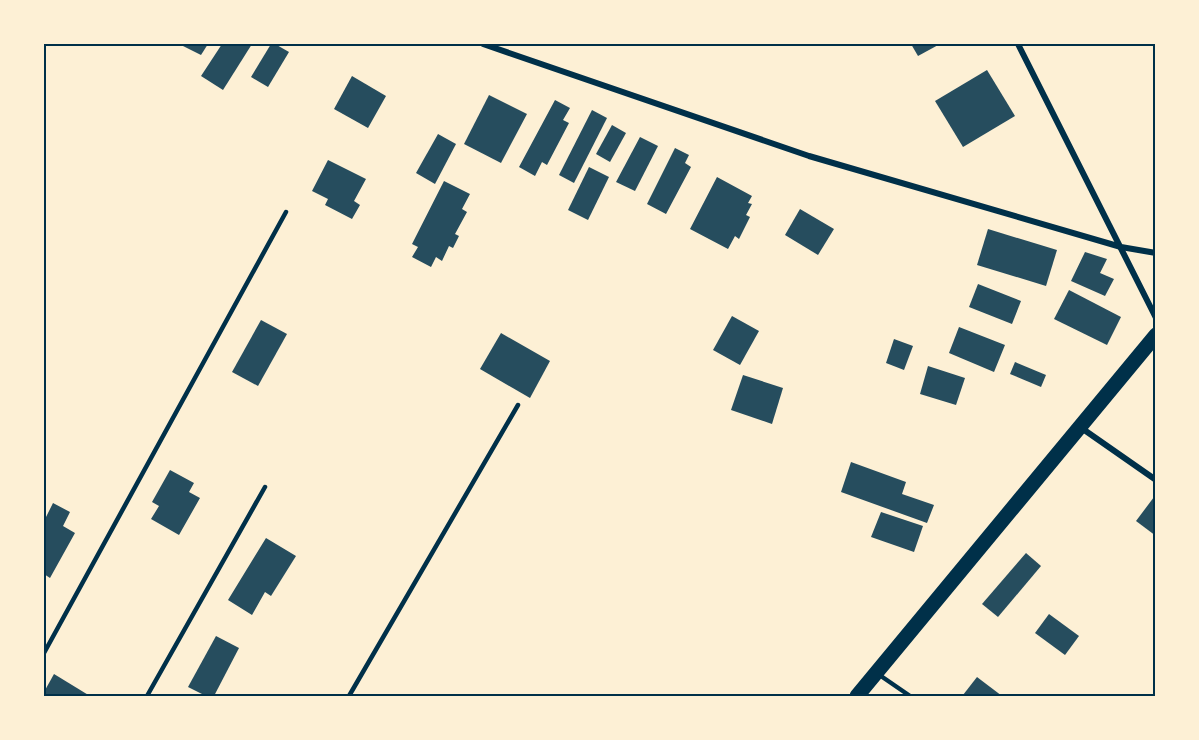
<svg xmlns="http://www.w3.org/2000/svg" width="1199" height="740" font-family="Arial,sans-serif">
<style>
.building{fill:#264d5e}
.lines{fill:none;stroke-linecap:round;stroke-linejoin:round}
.service{stroke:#003049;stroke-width:4.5}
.minor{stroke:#003049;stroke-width:6}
.primary{stroke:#003049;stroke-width:15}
.neatline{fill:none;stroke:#003049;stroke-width:2}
</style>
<rect width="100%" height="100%" fill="#fdf0d5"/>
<g class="building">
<path d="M179,44H208L201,55Z"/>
<path d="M222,44H252L223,90L201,76Z"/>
<path d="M271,44H275L289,52L268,87L251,77Z"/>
<path d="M911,44H940L918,56Z"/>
<path d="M987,70L1015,116L963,147L935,101Z"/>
<path d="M352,76L386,96L368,128L334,109Z"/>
<path d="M489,95L527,114L501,163L464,144Z"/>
<path d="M555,100L570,108L563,120L569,123L547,165L542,162L535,176L519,167Z"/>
<path d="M592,110L607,118L574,183L559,175Z"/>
<path d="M612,125L626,133L610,162L596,154Z"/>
<path d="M438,134L456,144L435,184L416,173Z"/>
<path d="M640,137L658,146L635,191L616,182Z"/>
<path d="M675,148L689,155L685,163L691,167L666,214L647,204Z"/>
<path d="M328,160L366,179L354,201L360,205L352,219L325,205L328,199L312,191Z"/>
<path d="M589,167L609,177L588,220L568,210Z"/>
<path d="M717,177L752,196L748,203L752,204L746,215L750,217L739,239L735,236L728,249L690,229Z"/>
<path d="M444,181L470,194L462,209L467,212L455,234L459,236L453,248L449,246L442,261L436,257L431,267L412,257L418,247L412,244Z"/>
<path d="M800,209L834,229L818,255L785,235Z"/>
<path d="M988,229L1057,250L1046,286L977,265Z"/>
<path d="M1085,252L1107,259L1100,273L1114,279L1105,296L1071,281Z"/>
<path d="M978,284L1021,301L1012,324L969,307Z"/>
<path d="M1069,290L1121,317L1107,345L1054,319Z"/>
<path d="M732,316L759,331L740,365L713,350Z"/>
<path d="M261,320L287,334L258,386L232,372Z"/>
<path d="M959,327L1005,345L994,372L949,353Z"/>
<path d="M501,333L550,361L530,398L480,369Z"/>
<path d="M894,339L913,346L904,370L886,363Z"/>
<path d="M1015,362L1046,375L1041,387L1010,374Z"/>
<path d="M928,366L965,378L956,405L920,394Z"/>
<path d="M743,375L783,388L772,424L731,410Z"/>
<path d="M851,462L906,482L902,494L934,505L927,523L841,492Z"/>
<path d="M170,470L194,483L189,492L200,498L179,535L151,519L159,506L152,502Z"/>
<path d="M1154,497L1156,498V536L1136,521Z"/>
<path d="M53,503L70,512L63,526L75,533L50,578L44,574V521Z"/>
<path d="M881,512L923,526L914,552L871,537Z"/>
<path d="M266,538L296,556L271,596L265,592L252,615L228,600Z"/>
<path d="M1026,553L1041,566L998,617L982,604Z"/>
<path d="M1049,614L1079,636L1065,655L1035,633Z"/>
<path d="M216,636L239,648L214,696H206L188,687Z"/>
<path d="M54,674L90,696H44V692Z"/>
<path d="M977,677L1002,696H965L963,695Z"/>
</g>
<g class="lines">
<g class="service">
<path d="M44,653L286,212"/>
<path d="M878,674L910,696"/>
<path d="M147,696L265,487"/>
<path d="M349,696L518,405"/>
</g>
<g class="minor">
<path d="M483,44L809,156L1121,247L1156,253"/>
<path d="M1018,44L1156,318"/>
<path d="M1080,427L1156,480"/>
</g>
<path class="primary" d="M857,696L1156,335"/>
</g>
<rect width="1199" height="740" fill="none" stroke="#fdf0d5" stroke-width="90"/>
<rect x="45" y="45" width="1109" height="650" class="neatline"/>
</svg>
